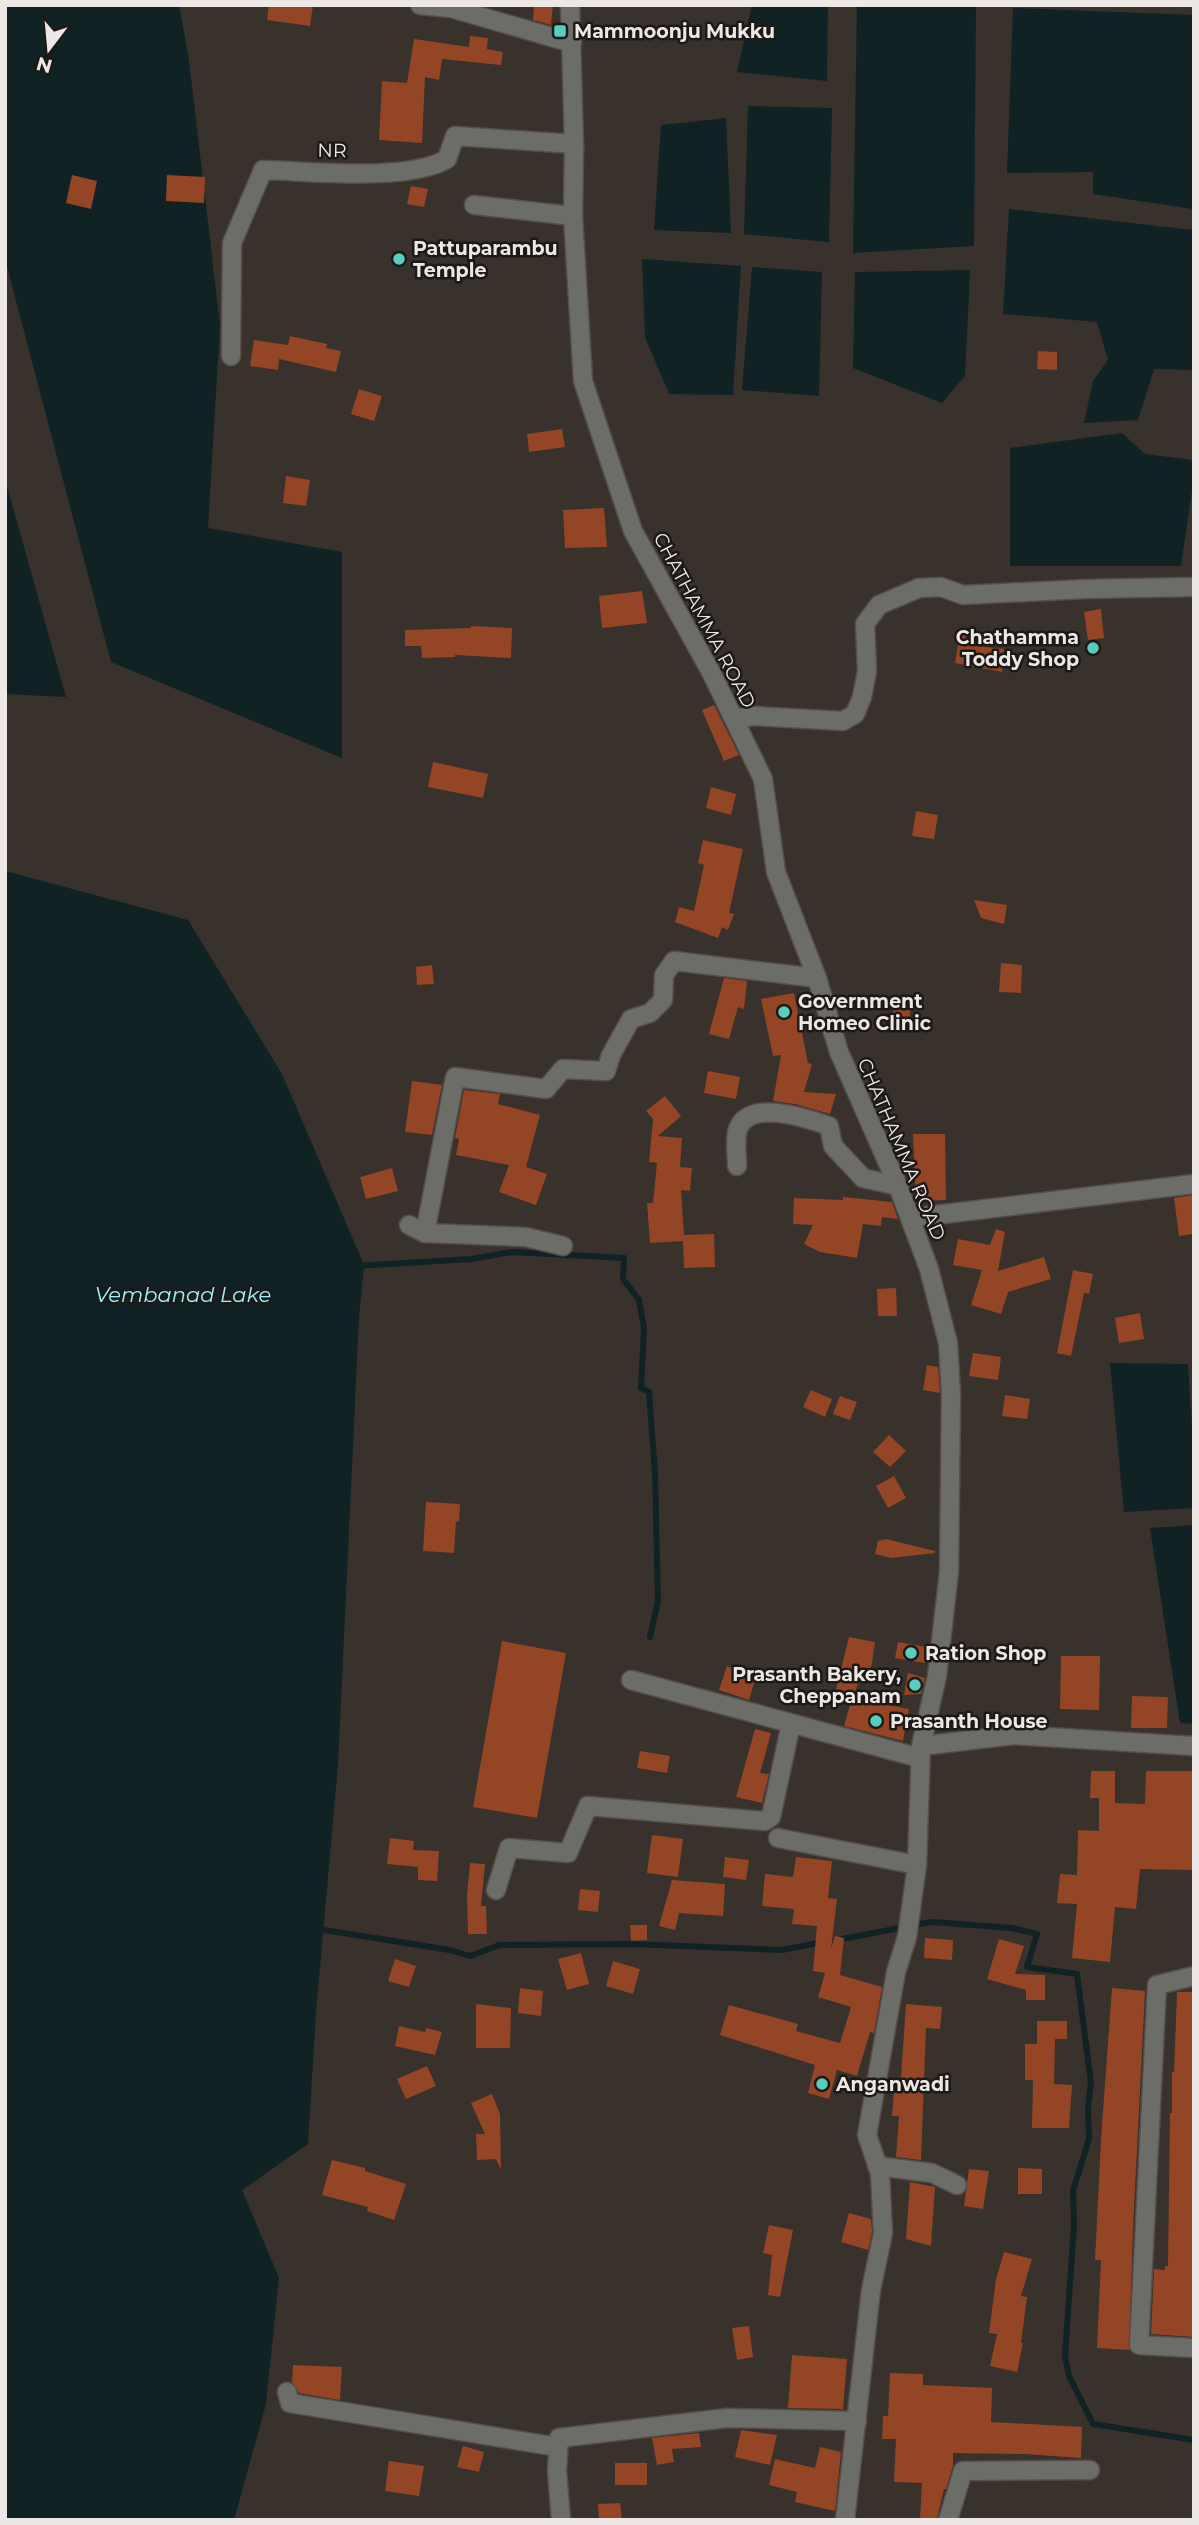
<svg xmlns="http://www.w3.org/2000/svg" width="1199" height="2525" font-family="Montserrat,sans-serif">
<style>
.water{fill:#112224}
.lines{fill:none;stroke-linecap:round;stroke-linejoin:round}
.stream{stroke:#112224;stroke-width:6}
.building{fill:#944525}
.minor-casing{stroke:#554e4a;stroke-width:21}
.minor{stroke:#6c6d69;stroke-width:18}
.poi-dot{fill:#59cebe;stroke:#1d1917;stroke-width:2.5}
.labels{text-anchor:middle;stroke-width:5;stroke-linejoin:round;paint-order:stroke}
.poi-label{font-size:19px;font-weight:bold;fill:#ede8e5;stroke:#1d1917;text-anchor:start}
.street-label{font-size:19px;fill:#ede8e5;stroke:#1d1917}
.water-label{font-size:21px;font-style:italic;fill:#98f2fc;stroke:#1d1917}
</style>
<rect width="100%" height="100%" fill="#38312c"/>
<g class="water">
<path d="M5,5H179L189,60L220,325L208,528L342,552V758L111,662L5,259Z"/>
<path d="M752,5H828L827,81L737,72Z"/>
<path d="M857,5H976L974,246L853,253Z"/>
<path d="M1013,8L1194,15L1193,209L1093,194V172L1007,173Z"/>
<path d="M748,106L832,108L829,242L744,234Z"/>
<path d="M726,118L731,233L654,230L661,125Z"/>
<path d="M1009,209L1193,230L1192,370L1154,369L1138,420L1084,423L1093,381L1108,360L1097,322L1003,314Z"/>
<path d="M642,259L741,266L733,395L669,394L645,337Z"/>
<path d="M752,267L822,272L819,396L742,390Z"/>
<path d="M970,270L965,376L942,403L853,368L855,272Z"/>
<path d="M1122,433L1145,454L1194,460V477L1181,566H1010V448Z"/>
<path d="M5,479L66,697L5,694Z"/>
<path d="M5,871L188,920L282,1074L364,1265L359,1317L338,1765L316,2012L308,2144L242,2190L279,2278L266,2404L234,2520H5Z"/>
<path d="M1110,1363L1188,1364L1194,1459V1508L1124,1512Z"/>
<path d="M1194,1525V1724L1180,1723L1150,1528Z"/>
</g>
<g class="lines">
<g class="stream">
<path d="M356,1266L471,1259L511,1252L624,1258L623,1279L639,1300L644,1328L641,1388L649,1392L655,1473L658,1601L650,1637"/>
<path d="M920,1924L933,1922L1012,1928L1037,1934L1027,1967L1077,1974L1091,2083L1088,2107L1089,2139L1073,2191L1074,2225L1065,2356L1069,2376L1093,2424L1194,2440"/>
<path d="M318,1929L450,1950L470,1956L499,1945L632,1944L782,1950L823,1942"/>
<path d="M837,1940L900,1928"/>
</g>
</g>
<g class="building">
<path d="M269,5H313L310,26L267,20Z"/>
<path d="M534,5H553L551,25L533,20Z"/>
<path d="M470,36L488,38L487,49L503,52L501,65L442,59L439,80L425,77L422,143L379,140L382,81L407,83L414,39L469,47Z"/>
<path d="M72,175L97,181L91,209L66,203Z"/>
<path d="M167,175L205,177L204,203L166,201Z"/>
<path d="M411,186L428,189L424,207L407,204Z"/>
<path d="M290,336L327,344L326,348L341,351L336,372L279,359L278,370L250,366L254,340L288,345Z"/>
<path d="M1038,351L1057,352V370L1037,369Z"/>
<path d="M359,389L382,396L374,421L351,414Z"/>
<path d="M562,429L565,447L529,452L527,434Z"/>
<path d="M286,476L310,480L306,506L283,503Z"/>
<path d="M604,508L607,547L565,548L563,510Z"/>
<path d="M642,591L647,623L602,628L599,596Z"/>
<path d="M1101,609L1104,638L1088,640L1084,612Z"/>
<path d="M471,626L512,628L511,658L455,655V657L422,658L421,646H405V630L471,628Z"/>
<path d="M961,628L979,631L976,646L1004,649L1002,672L955,663Z"/>
<path d="M714,705L739,755L724,761L702,710Z"/>
<path d="M433,762L488,774L483,798L428,787Z"/>
<path d="M711,787L736,794L731,815L706,808Z"/>
<path d="M916,811L938,815L934,839L912,836Z"/>
<path d="M703,840L743,849L729,913L734,914L728,930L722,927L718,938L675,922L679,907L694,911L704,865L698,863Z"/>
<path d="M974,900L1007,905L1004,924L981,918Z"/>
<path d="M1001,963L1022,965L1021,993L999,992Z"/>
<path d="M432,965L434,984L417,985L416,967Z"/>
<path d="M724,978L747,981L744,1009L738,1007L729,1039L709,1034Z"/>
<path d="M794,993L808,1063L812,1064L804,1092L836,1094L830,1114L795,1104L773,1101L781,1055L773,1056L761,999Z"/>
<path d="M894,1006L911,1009L907,1029L890,1026Z"/>
<path d="M708,1071L740,1077L736,1099L704,1093Z"/>
<path d="M412,1081L442,1085L432,1135L405,1132Z"/>
<path d="M464,1090L500,1094L498,1104L540,1115L526,1167L547,1174L536,1205L499,1192L509,1165L456,1155L459,1139L455,1138Z"/>
<path d="M665,1096L681,1116L658,1136L682,1138L680,1167L692,1168L690,1191L681,1190L684,1235L714,1234L715,1267L684,1268L683,1241L650,1243L647,1203H653L657,1163L649,1162L653,1119L646,1111Z"/>
<path d="M913,1134H945L946,1200L916,1201Z"/>
<path d="M392,1168L398,1191L366,1199L360,1177Z"/>
<path d="M1194,1195V1234L1179,1236L1174,1198Z"/>
<path d="M843,1197L892,1202L898,1219L882,1217L881,1226L863,1224L857,1258L820,1252L804,1244L813,1225L793,1224L794,1198L843,1200Z"/>
<path d="M996,1229L1005,1232L998,1271L1044,1257L1051,1279L1008,1292L1001,1314L971,1305L982,1270L953,1265L958,1239L990,1245Z"/>
<path d="M1073,1270L1093,1274L1089,1294L1084,1293L1071,1356L1057,1353Z"/>
<path d="M896,1288L897,1316H878L877,1289Z"/>
<path d="M1140,1313L1144,1339L1119,1343L1115,1318Z"/>
<path d="M973,1353L1001,1357L998,1380L969,1376Z"/>
<path d="M927,1365L938,1367L940,1393L923,1390Z"/>
<path d="M811,1390L832,1399L825,1417L803,1407Z"/>
<path d="M1005,1395L1030,1399L1027,1419L1002,1416Z"/>
<path d="M840,1396L857,1402L850,1420L833,1414Z"/>
<path d="M889,1435L906,1451L890,1467L873,1452Z"/>
<path d="M894,1476L906,1498L888,1508L876,1486Z"/>
<path d="M426,1502L460,1504L459,1522L456,1521L454,1553L423,1551Z"/>
<path d="M886,1539L935,1551V1553L891,1558L875,1554L878,1541Z"/>
<path d="M849,1637L875,1642L871,1669L862,1668L855,1694L836,1690Z"/>
<path d="M502,1641L566,1653L537,1818L473,1807Z"/>
<path d="M898,1642L927,1647L925,1663L895,1658Z"/>
<path d="M1061,1656H1100L1099,1710L1060,1709Z"/>
<path d="M727,1666L756,1676L749,1700L719,1690Z"/>
<path d="M908,1673L925,1678L921,1694L904,1695Z"/>
<path d="M1132,1696L1168,1697L1167,1728H1131Z"/>
<path d="M852,1698L909,1709L903,1741L844,1726Z"/>
<path d="M755,1729L771,1733L760,1773L769,1774L762,1803L736,1797Z"/>
<path d="M640,1751L670,1756L667,1773L637,1768Z"/>
<path d="M1091,1771H1115V1803L1145,1804L1146,1771H1194V1870L1140,1869L1136,1909L1115,1907L1110,1962L1072,1958L1077,1904L1057,1903L1060,1874L1077,1875L1078,1830L1099,1831V1798H1090Z"/>
<path d="M652,1835L683,1839L678,1877L647,1873Z"/>
<path d="M390,1838L414,1841L413,1850L439,1851L437,1881L418,1880V1867L387,1864Z"/>
<path d="M725,1857L749,1860L746,1880L723,1877Z"/>
<path d="M796,1857L832,1861L828,1898L837,1899L831,1949L835,1936L844,1938L840,1975L882,1987L874,2033L870,2032L857,2076L837,2070L829,2099L808,2093L815,2065L720,2035L729,2005L798,2024L796,2031L840,2043L851,2007L818,1997L825,1973L813,1971L817,1926L792,1924L794,1909L762,1906L765,1874L793,1877Z"/>
<path d="M470,1863L485,1864L481,1906H486L487,1934H468L467,1895Z"/>
<path d="M672,1880L725,1884L723,1916L679,1913L675,1930L659,1926Z"/>
<path d="M580,1889L600,1891L598,1912L578,1910Z"/>
<path d="M630,1925H647V1940L631,1941Z"/>
<path d="M925,1938L953,1940L952,1960L924,1958Z"/>
<path d="M999,1939L1024,1946L1015,1974L1045,1975V2000H1026V1990L987,1979Z"/>
<path d="M581,1953L589,1984L567,1990L558,1959Z"/>
<path d="M395,1959L416,1966L409,1987L388,1981Z"/>
<path d="M613,1961L640,1969L633,1994L606,1986Z"/>
<path d="M520,1988L543,1991L541,2016L518,2013Z"/>
<path d="M1112,1988L1145,1991L1133,2228L1129,2350L1097,2348L1101,2260H1095L1101,2139Z"/>
<path d="M1177,1992H1194V2337L1151,2334L1154,2269L1165,2270V2266H1168L1170,2113H1172V2072H1174Z"/>
<path d="M476,2004L511,2008L510,2048H476Z"/>
<path d="M906,2004L942,2007L940,2029L926,2028L921,2160L896,2157L899,2116H892L894,2090L900,2091Z"/>
<path d="M1037,2021H1067V2039H1055L1054,2084L1072,2085L1069,2128H1032L1033,2080H1025V2044H1037Z"/>
<path d="M399,2026L425,2032L426,2028L442,2032L435,2055L395,2046Z"/>
<path d="M427,2066L436,2086L406,2099L397,2079Z"/>
<path d="M492,2094L500,2114L501,2170L496,2159L477,2160L476,2134H485L471,2103Z"/>
<path d="M332,2160L365,2168V2171L406,2184L394,2220L367,2211L368,2207L322,2195Z"/>
<path d="M1018,2168L1042,2169V2194H1018Z"/>
<path d="M969,2169L989,2171L983,2209L964,2206Z"/>
<path d="M910,2182L935,2187L931,2246L906,2239Z"/>
<path d="M849,2213L871,2219L872,2232L868,2250L841,2242Z"/>
<path d="M769,2225L793,2230L780,2297L768,2295L772,2255L763,2253Z"/>
<path d="M1004,2252L1032,2259L1021,2296L1027,2297L1021,2343H1023L1017,2372L990,2366L997,2334L989,2333L996,2279Z"/>
<path d="M749,2326L753,2357L737,2360L732,2328Z"/>
<path d="M792,2355L847,2359L843,2409L788,2408Z"/>
<path d="M293,2365L342,2367L340,2400L299,2393L292,2382Z"/>
<path d="M890,2373L923,2374V2385L992,2388L991,2422L1082,2427L1081,2458L1025,2454L953,2453V2466L946,2489H944L937,2519L920,2518L922,2483L894,2482L896,2439H882L883,2416H888Z"/>
<path d="M741,2430L777,2435L770,2465L735,2457Z"/>
<path d="M699,2433L701,2447L672,2449L674,2462L657,2465L652,2438Z"/>
<path d="M463,2446L484,2452L479,2472L457,2467Z"/>
<path d="M820,2447L841,2452L835,2511L795,2502L797,2492L769,2485L775,2459L815,2468Z"/>
<path d="M389,2461L424,2466L419,2496L385,2491Z"/>
<rect x="615" y="2463" width="32" height="22"/>
<path d="M620,2503L622,2520H599L598,2504Z"/>
</g>
<g class="lines">
<g class="minor-casing">
<g id="minor">
<path d="M420,5L451,8L572,43"/>
<path d="M570,5L574,144L573,216L583,381L633,531L712,674L763,779L776,872L817,978L839,1052L898,1186L929,1269L948,1343L951,1394L949,1572L937,1676L921,1746L1014,1735L1194,1746"/>
<path d="M474,205L573,216"/>
<path d="M231,356L232,243L263,170C311,171 408,182 447,159L455,136L574,144"/>
<path d="M734,719L754,716L843,721L855,714L862,697L867,671L865,624L879,605L919,588L941,587L963,595L1085,589L1194,587"/>
<path d="M737,1166C737,1156 735,1143 737,1132C745,1097 807,1118 829,1126L833,1146L863,1178L898,1186"/>
<path d="M910,1218L1194,1184"/>
<path d="M409,1225L425,1233L526,1237L563,1246"/>
<path d="M425,1233L455,1077L546,1089L563,1069L606,1071L611,1055L631,1019L650,1013L663,1000L664,975L674,961L817,978"/>
<path d="M631,1680L920,1758"/>
<path d="M778,1838L917,1865"/>
<path d="M496,1890L509,1848L568,1853L588,1806L765,1821L771,1817L791,1724"/>
<path d="M1194,1976L1157,1985L1139,2345L1194,2348"/>
<path d="M877,2166L932,2173L957,2185"/>
<path d="M287,2392L290,2403L558,2447"/>
<path d="M561,2520L557,2471L559,2438L727,2418L857,2421"/>
<path d="M845,2520L871,2290L883,2233L880,2173L867,2135L896,1972L907,1937L917,1865L921,1746"/>
<path d="M948,2520L963,2471L1090,2470"/>
</g>
</g>
<use href="#minor" class="minor"/>
</g>
<g class="poi-dot">
<rect x="553" y="24" width="14" height="14" rx="3.5"/>
<circle cx="399" cy="259" r="7"/>
<circle cx="1093" cy="648" r="7"/>
<circle cx="784" cy="1012" r="7"/>
<circle cx="911" cy="1653" r="7"/>
<circle cx="915" cy="1685" r="7"/>
<circle cx="876" cy="1721" r="7"/>
<circle cx="822" cy="2084" r="7"/>
</g>
<g class="labels">
<g class="poi-label">
<text x="574" y="38">Mammoonju Mukku</text>
<text x="413" y="255">Pattuparambu<tspan x="413" dy="22">Temple</tspan></text>
<text x="1079" y="644" text-anchor="end">Chathamma<tspan x="1079" dy="22">Toddy Shop</tspan></text>
<text x="798" y="1008">Government<tspan x="798" dy="22">Homeo Clinic</tspan></text>
<text x="925" y="1660">Ration Shop</text>
<text x="901" y="1681" text-anchor="end">Prasanth Bakery,<tspan x="901" dy="22">Cheppanam</tspan></text>
<text x="890" y="1728">Prasanth House</text>
<text x="836" y="2091">Anganwadi</text>
</g>
<g class="street-label">
<text transform="translate(332 150) rotate(1)" y="7">NR</text>
<text transform="translate(705 620) rotate(62)" y="7">CHATHAMMA ROAD</text>
<text transform="translate(902 1149) rotate(67)" y="7">CHATHAMMA ROAD</text>
</g>
<g class="water-label">
<text x="183" y="1302">Vembanad Lake</text>
</g>
</g>
<rect width="1199" height="2525" fill="none" stroke="#ede8e5" stroke-width="14"/>
<g transform="translate(49 49) rotate(196)" stroke="#1d1917" stroke-width="5" paint-order="stroke">
<path d="M0-5L12 26L0 18L-12 26Z" fill="#ede8e5"/>
<text y="-10" font-size="19" font-weight="bold" text-anchor="middle" fill="#ede8e5">N</text>
</g>
</svg>
